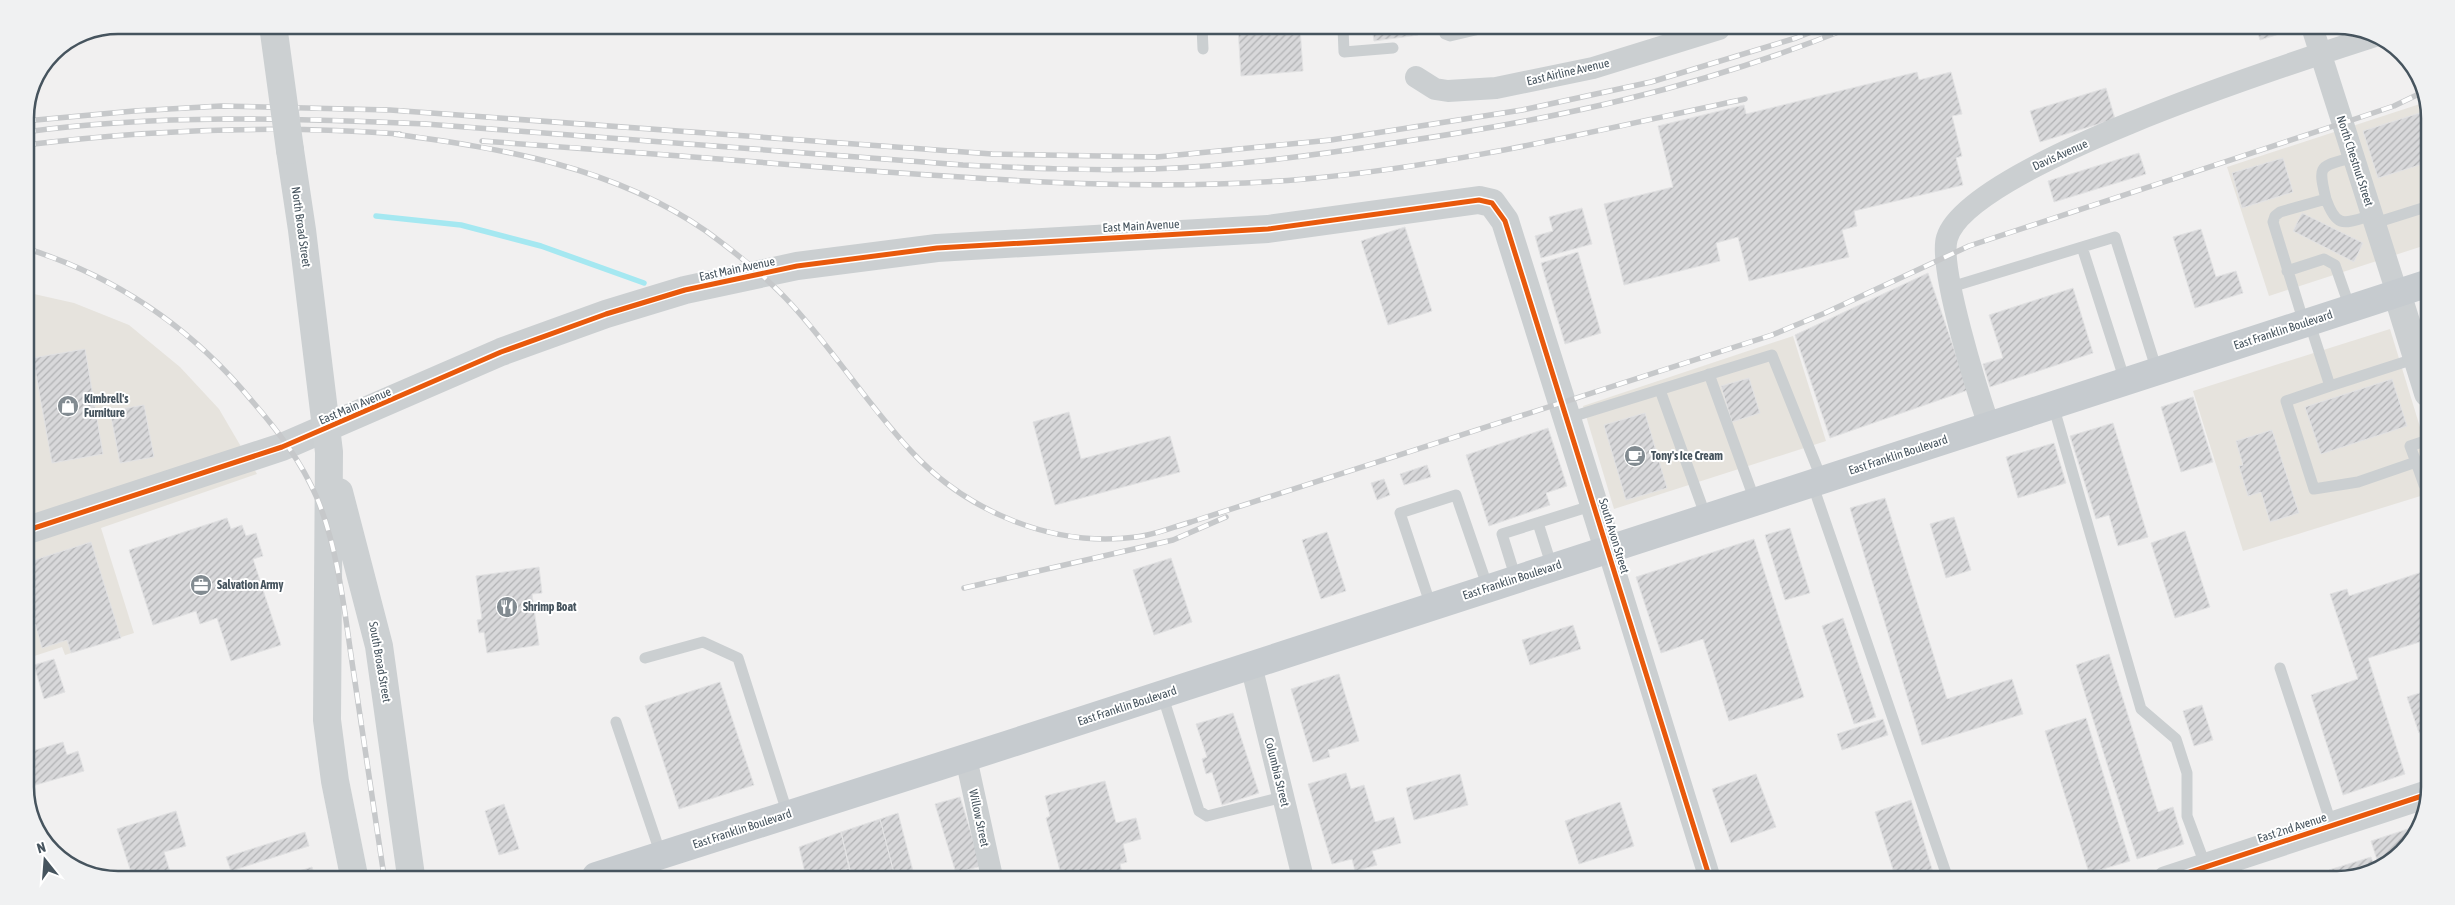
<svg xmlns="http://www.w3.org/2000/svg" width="2455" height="905" font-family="'Asap Condensed',sans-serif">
<defs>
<pattern id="building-hatch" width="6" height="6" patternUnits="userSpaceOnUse" patternTransform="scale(1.25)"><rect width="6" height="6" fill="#d8d8da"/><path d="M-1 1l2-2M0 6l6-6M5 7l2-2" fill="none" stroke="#b1b2b4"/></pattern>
</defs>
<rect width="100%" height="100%" fill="#f1f0f0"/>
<!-- commercial -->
<path fill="#e6e3dd" d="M2426,102l4,9 -1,133 -160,52 -42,-129z
M25,292l49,11 55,22 51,42 39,42 38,65 -156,54 33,105 -69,22 -3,-8 -37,12z
M2390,329l37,121v44l-184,57 -50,-160z
M1793,336l33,105 -212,68 -31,-103z"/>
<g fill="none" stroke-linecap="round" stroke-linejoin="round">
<!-- stream -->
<path stroke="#a5e8f1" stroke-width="5.5" d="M376,216l85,9 80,21 103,37"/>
</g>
<!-- building -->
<path fill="url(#building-hatch)" stroke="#e2e2e3" d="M1238,27l62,1 3,43 -62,5z
M1372,28h45l1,7 -44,6z
M2257,30h35l-32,10z
M1917,72l2,8 32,-8 11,42 -10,2 10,40 -6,2 7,27 -109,26 3,15 -15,4 7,27 -100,24 -11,-44 -22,6 4,18 -96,24 -20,-81 69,-17 -15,-61 86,-21 2,9z
M2106,88l9,31 -75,23 -10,-31z
M2429,110v52l-51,16 -15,-47z
M2139,153l7,21 -92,28 -6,-21z
M2283,158l10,34 -51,16 -10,-35z
M1582,208l10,36 -51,14 -6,-22 18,-5 -4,-14z
M2302,213l61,30 -9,19 -61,-31z
M1405,227l27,84 -44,14 -27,-84z
M2201,229l15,48 20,-6 7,22 -48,15 -22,-71z
M1578,252l23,81 -36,11 -24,-81z
M1928,273l40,117 -138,48 -35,-103z
M2073,288l20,65 -103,34 -7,-23 20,-6 -14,-43z
M85,349l18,105 -51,9 -19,-105z
M1749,378l11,35 -28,9 -11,-36z
M2392,379l15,47 -86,28 -16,-47z
M2193,397l20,65 -32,10 -20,-65z
M144,405l10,52 -34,6 -10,-52z
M1069,412l12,47 89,-23 10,36 -125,33 -22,-83z
M1645,413l22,75 -41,12 -22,-75z
M2113,423l35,114 -30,9 -9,-31 -13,4 -26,-83z
M1548,428l19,58 -21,7 4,12 -61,21 -23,-71z
M2272,430l27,83 -29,9 -9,-30 -13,4 -9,-30 4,-1 -7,-24z
M2054,443l12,40 -48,15 -12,-41z
M1427,465l4,12 -27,8 -4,-11z
M1384,479l6,16 -13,5 -6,-17z
M1885,498l62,201 65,-20 11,35 -101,31 -72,-237z
M1954,517l17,53 -25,8 -16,-54z
M227,518l4,11 11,-4 4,11 10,-3 7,23 -10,3 28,86 -50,16 -14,-43 -17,6 -4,-13 -43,14 -24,-75z
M1790,528l20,65 -25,7 -20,-65z
M2185,531l25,76 -35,11 -24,-75z
M1327,532l19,59 -25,8 -19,-59z
M1754,539l50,158 -75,24 -26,-82 -42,14 -25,-76z
M91,542l30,96 -50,15 -4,-13 -25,8 -7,-24 -10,3v-64z
M1171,558l21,64 -38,13 -21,-65z
M539,567l3,26 -10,1 7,51 -52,8 -3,-21 -5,1 -2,-13 5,-1 -6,-43z
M2422,572l5,13 -1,55 -58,18 37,116 -62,21 -32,-100 47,-16 -28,-85 17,-5 2,7z
M1843,618l33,99 -22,7 -32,-98z
M1573,625l8,24 -51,16 -8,-25z
M2109,654l49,158 15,-5 11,37 -47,15 -61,-194z
M54,659l11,33 -21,7 -10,-34z
M1339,674l20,67 -31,9 2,7 -17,5 -22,-73z
M720,682l34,103 -75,24 -34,-103z
M2426,691v40l-7,2 -12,-36z
M2202,705l11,35 -19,6 -11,-35z
M1233,713l26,80 -37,12 -10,-33 -6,2 -4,-15 5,-2 -11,-33z
M2086,718l44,143 -41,12 -44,-142z
M1883,719l5,16 -46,15 -5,-16z
M63,742l4,13 11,-4 6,20 -59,17v-35z
M1346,773l5,16 13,-4 11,37 19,-5 7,26 -29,8 5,14 -22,6 -3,-12 -20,5 -24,-80z
M1460,774l8,31 -54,15 -8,-32z
M1756,774l20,53 -45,16 -19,-54z
M1105,781l11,42 20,-5 5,21 -18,5 4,18 -7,2 3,13h-56l-1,-4 -5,1 -15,-56 4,-2 -5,-20z
M960,797l21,69 -25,7 -21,-69z
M1911,800l24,79h-39l-21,-67z
M1620,802l14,44 -55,18 -14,-43z
M504,804l15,45 -20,6 -14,-44z
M176,811l10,35 -22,6 7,23h-39l-15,-46z
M898,813l15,58 -13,6h-5l-15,-58z
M880,819l15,58h-43l-11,-45z
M2414,827l1,4 -21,30 -15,5 -8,-25z
M305,832l4,14 -78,25 -5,-14z
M841,832l8,36 -29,9h-14l-7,-30z
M2371,857l4,11 -43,12 -3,-10z
M312,867l3,9 -25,-1v-1z
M849,868l3,9h-32z"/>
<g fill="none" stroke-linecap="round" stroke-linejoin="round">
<!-- service -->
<path stroke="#cbcfd1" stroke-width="11" d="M1202,27l1,22
M1343,28l1,24 49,-4
M1445,34l5,2 34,-8
M2326,199c11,31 19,24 46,16
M2375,223l54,-17
M2082,247l33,-10 42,134
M2287,271l37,-12 11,6 15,43
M1951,287l131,-40 43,134
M2309,321l21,65 -44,15 28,88 44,-7 58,-20 -6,-16 18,-6
M2304,323l-31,-101 2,-6 5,-4 46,-13c-9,-36 -6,-32 28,-42
M1709,374l46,127
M2330,386l87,-28
M1660,390l46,127
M2053,405l88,304 35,30 11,34v43l19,51
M1568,418l204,-63 50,125
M2416,462l8,23 3,-1
M1812,483l136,396
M1538,523l14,44
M1516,579l-14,-45 92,-29
M1431,606l-31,-93 56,-18 32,93
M645,658l58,-16 35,16 50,157
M2280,668l52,158
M1162,694l37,117 8,5 76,-19
M616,722l45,133
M2419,797l6,19"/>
<!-- minor -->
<path stroke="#cbcfd1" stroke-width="22" d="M2313,30l84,263
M1416,77l19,12 13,2 48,-3 97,-20 126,-39
M1989,426c-11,-33 -51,-159 -42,-188 21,-73 351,-177 428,-202
M1608,549l102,330
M1251,665l52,213
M966,758l26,119"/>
<!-- tertiary -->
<path stroke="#cbcfd1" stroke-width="28" d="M2397,293l31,100
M25,531l257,-84 219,-95 105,-38 79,-24 112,-24 140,-18 331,-19 211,-29 13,3 13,18 103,328
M2166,880l259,-85"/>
<!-- secondary -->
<path stroke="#ccd0d2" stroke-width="28" d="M290,150l12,80 27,222 -2,268 8,61 19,95
M339,492l40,154 32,230"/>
<!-- primary -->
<path stroke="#c6cbcf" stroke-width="28" d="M596,876l410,-131 1423,-462"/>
<!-- rail casing -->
<g stroke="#c6c8ca" stroke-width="5.5">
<path id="rail" d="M25,121l109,-10 87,-5 169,4 602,44 165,3 174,-17 191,-30 129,-28 145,-44 23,-9
M25,132c132,-18 268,-14 401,-8l537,41c63,3 127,6 190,4 83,-3 166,-14 247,-27 157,-23 299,-54 446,-113
M394,134c110,15 218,32 312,97 30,22 61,46 86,74 42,46 76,100 119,146 56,61 143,97 225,86 18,-2 37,-10 55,-15l581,-187 53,-22 144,-67 386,-127 39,-13 29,-14
M482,141c125,9 251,19 376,29 149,11 297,22 447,9 148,-13 294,-49 440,-80
M25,145c121,-15 253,-20 375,-11
M25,248c90,28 167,80 227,153 26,30 49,60 65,97 21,51 27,110 35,164 11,71 21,143 32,214
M964,588l209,-48 53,-23"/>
</g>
<!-- rail -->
<use href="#rail" stroke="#fff" stroke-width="4" stroke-dasharray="11" stroke-linecap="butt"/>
<!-- secondary-bridge -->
<path stroke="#ccd0d2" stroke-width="28" d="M273,25l17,125"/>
<!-- cycleway casing -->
<g stroke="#fff" stroke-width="8">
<path id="cycleway" d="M25,531l257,-84 219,-95 105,-38 79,-24 112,-24 140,-18 331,-19 211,-29 13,3 13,18 205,658
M2166,880l259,-85"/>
</g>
<!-- cycleway -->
<use href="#cycleway" stroke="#e8590c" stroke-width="5"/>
</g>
<!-- icons -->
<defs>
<g id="shop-disc" transform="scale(1.125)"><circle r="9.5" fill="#828b91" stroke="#fff"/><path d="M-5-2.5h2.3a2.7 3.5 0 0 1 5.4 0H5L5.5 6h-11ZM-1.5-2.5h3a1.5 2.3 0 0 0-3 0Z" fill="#fff"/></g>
<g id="cafe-disc" transform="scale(1.125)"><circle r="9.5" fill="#828b91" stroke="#fff"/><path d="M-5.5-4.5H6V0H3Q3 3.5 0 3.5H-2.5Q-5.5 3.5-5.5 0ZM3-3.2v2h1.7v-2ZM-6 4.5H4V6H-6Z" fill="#fff"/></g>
<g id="office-disc" transform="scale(1.125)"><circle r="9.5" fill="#828b91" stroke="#fff"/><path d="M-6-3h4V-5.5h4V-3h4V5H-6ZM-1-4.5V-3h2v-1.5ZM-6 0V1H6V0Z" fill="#fff"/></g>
<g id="restaurant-disc" transform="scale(1.125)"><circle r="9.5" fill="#828b91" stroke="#fff"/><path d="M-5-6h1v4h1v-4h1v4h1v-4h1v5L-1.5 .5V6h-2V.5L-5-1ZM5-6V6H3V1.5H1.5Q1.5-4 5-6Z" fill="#fff"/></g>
</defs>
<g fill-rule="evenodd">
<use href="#shop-disc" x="68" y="406"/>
<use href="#cafe-disc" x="1635" y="456"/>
<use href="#office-disc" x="201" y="585"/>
<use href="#restaurant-disc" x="507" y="607"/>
</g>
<g text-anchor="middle" stroke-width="4" stroke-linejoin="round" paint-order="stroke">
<!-- street labels -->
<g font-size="12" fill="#46545e" stroke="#fff">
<text transform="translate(1568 72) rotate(-13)" y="4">East Airline Avenue</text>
<text transform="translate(2060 155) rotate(-24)" y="4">Davis Avenue</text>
<text transform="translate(2355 161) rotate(72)" y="4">North Chestnut Street</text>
<text transform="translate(1141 226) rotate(-3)" y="4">East Main Avenue</text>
<text transform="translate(301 227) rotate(82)" y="4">North Broad Street</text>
<text transform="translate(737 269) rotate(-12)" y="4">East Main Avenue</text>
<text transform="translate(2283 330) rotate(-18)" y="4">East Franklin Boulevard</text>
<text transform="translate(355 406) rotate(-23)" y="4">East Main Avenue</text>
<text transform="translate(1898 455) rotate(-18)" y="4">East Franklin Boulevard</text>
<text transform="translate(1614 536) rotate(73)" y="4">South Avon Street</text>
<text transform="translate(1512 580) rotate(-18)" y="4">East Franklin Boulevard</text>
<text transform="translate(380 662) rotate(80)" y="4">South Broad Street</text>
<text transform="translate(1127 706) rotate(-18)" y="4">East Franklin Boulevard</text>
<text transform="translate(1277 772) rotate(76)" y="4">Columbia Street</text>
<text transform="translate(979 818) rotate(78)" y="4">Willow Street</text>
<text transform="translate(2292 828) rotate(-18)" y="4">East 2nd Avenue</text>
<text transform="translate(742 829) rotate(-18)" y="4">East Franklin Boulevard</text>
</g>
<!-- poi labels -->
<g font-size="12" font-weight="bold" fill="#46545e" stroke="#fff" text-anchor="start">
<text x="84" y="403">Kimbrell's<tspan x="84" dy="14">Furniture</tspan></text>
<text x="1651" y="460">Tony's Ice Cream</text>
<text x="217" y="589">Salvation Army</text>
<text x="523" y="611">Shrimp Boat</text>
</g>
</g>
<!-- crop -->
<path d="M0 0H2455V905H0ZM118 34H2337A84 84 0 0 1 2421 118V787A84 84 0 0 1 2337 871H118A84 84 0 0 1 34 787V118A84 84 0 0 1 118 34Z" fill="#f0f1f2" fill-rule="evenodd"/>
<path fill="none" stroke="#46545e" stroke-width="2.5" d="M118 34H2337A84 84 0 0 1 2421 118V787A84 84 0 0 1 2337 871H118A84 84 0 0 1 34 787V118A84 84 0 0 1 118 34Z"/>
<!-- north arrow -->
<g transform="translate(45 860) rotate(343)" stroke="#ffffff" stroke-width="4" paint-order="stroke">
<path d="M0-4L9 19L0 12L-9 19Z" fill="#46545e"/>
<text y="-8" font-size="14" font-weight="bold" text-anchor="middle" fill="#46545e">N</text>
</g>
</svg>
